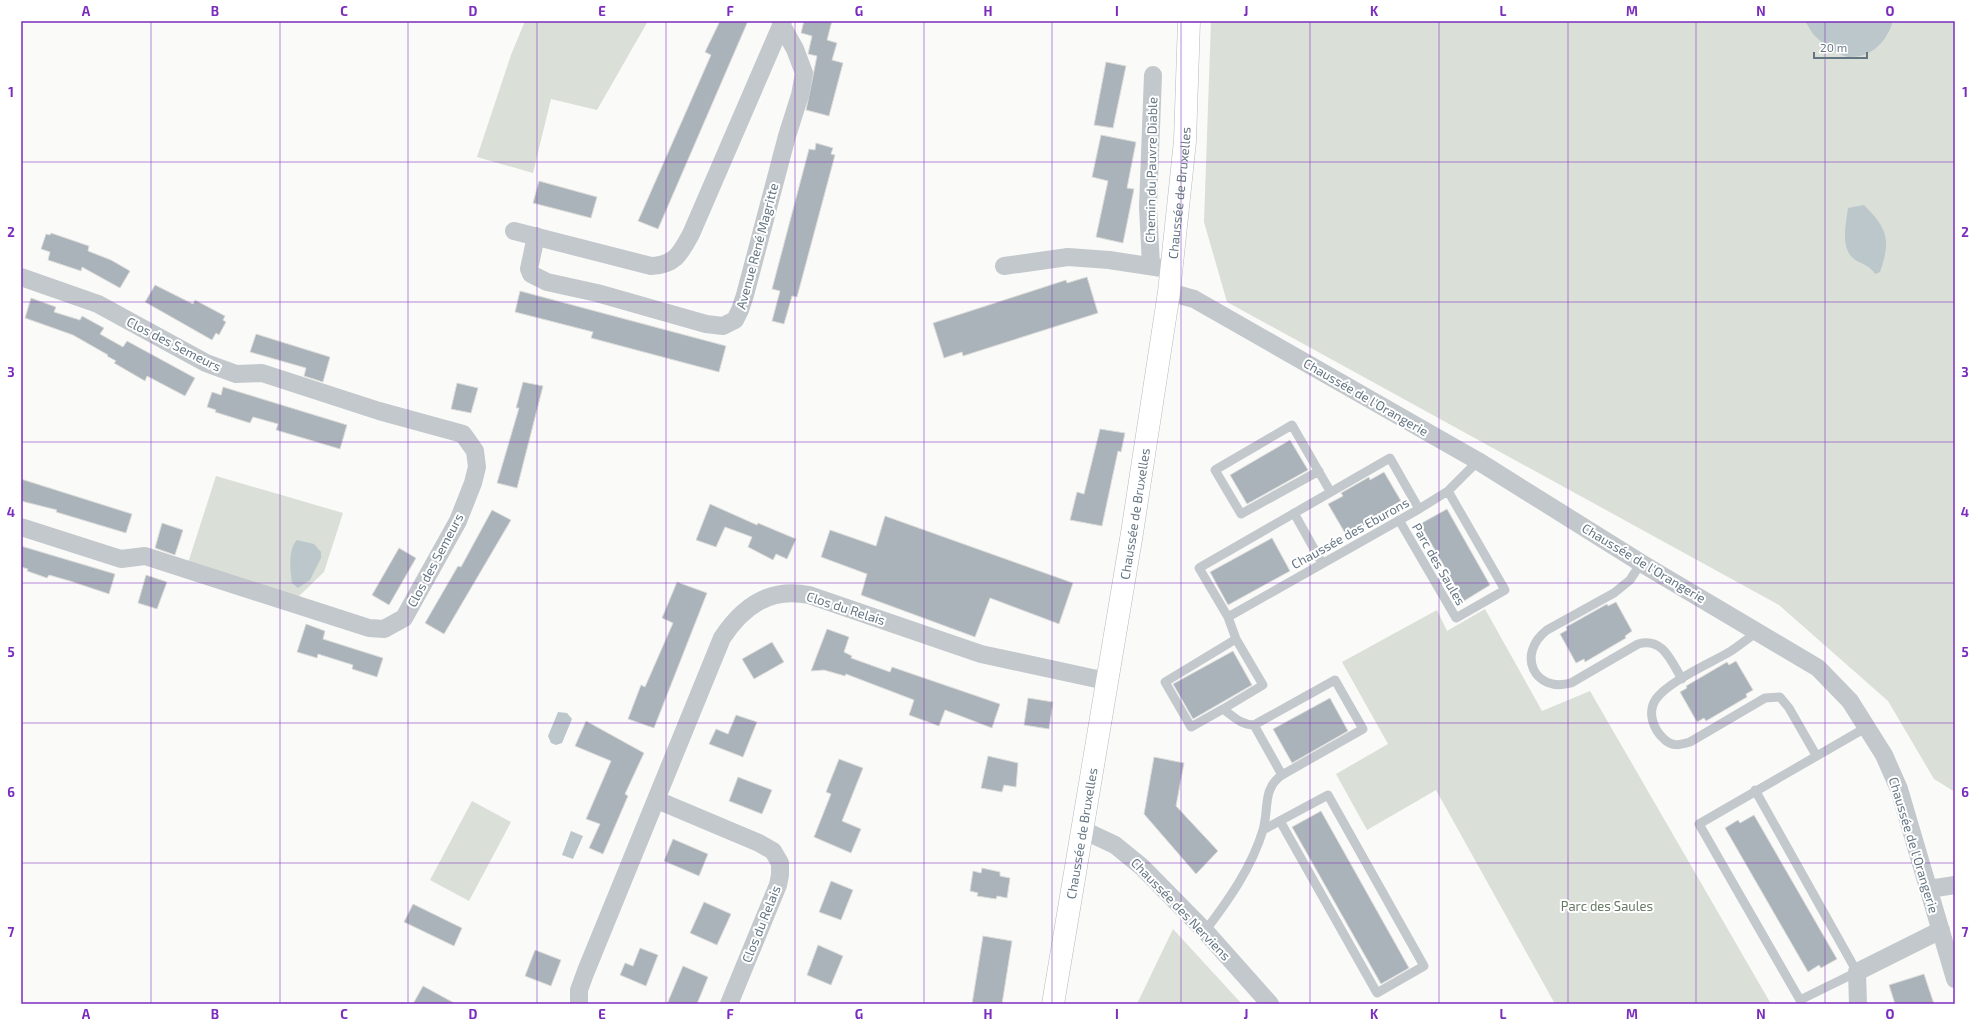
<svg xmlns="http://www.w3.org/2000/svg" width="1976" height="1025" font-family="'Exo 2',sans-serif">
<rect width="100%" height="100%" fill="#fafaf8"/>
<!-- green -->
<path fill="#dadfd7" d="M525,21h123l-51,89 -46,-11 -18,74 -56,-16 34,-102z
M1211,21h744v771l-21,-13 -46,-78 -109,-96 -552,-303 -23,-80z
M216,476l127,37 -19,59 -26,25 -110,-34z
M1485,609l57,102 48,-20 181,313h-216l-119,-214 -69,40 -31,-56 52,-30 -46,-82 95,-52 10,21z
M472,801l39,21 -42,79 -39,-21z
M1173,929l69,75h-105z"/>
<!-- water -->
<path fill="#bbc7cb" d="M1805,21h88c-6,20 -21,37 -44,36 -8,0 -31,-17 -36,-23 -3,-4 -5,-9 -8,-13z
M1864,205c24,24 27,35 16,67l-5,2c-4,-7 -12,-10 -18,-13 -18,-10 -11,-37 -9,-53z
M297,540l17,4 7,8v6l-11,22 -12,8 -6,-5c-2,-13 -4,-34 5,-43z
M558,712l9,1 5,6 -10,24 -6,2 -5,-2 -3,-7z
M571,831l12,5 -10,23 -11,-4z"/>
<!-- building -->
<path fill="#aab3b9" stroke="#dcdcda" d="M720,21h28l-90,208 -20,-8 73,-166 -6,-3z
M804,21h28l-5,19 10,3 -5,17 11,3 -14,53 -23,-6 11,-54 -9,-2 4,-18 -11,-3z
M1106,62l20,4 -13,62 -19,-3z
M1101,135l35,7 -9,46 7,1 -11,54 -27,-6 12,-56 -16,-4z
M816,143l17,5 -2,6 4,1 -38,142 -5,-1 -8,28 -12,-3 8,-30 -8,-2 37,-140 6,1z
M539,181l58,16 -6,21 -58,-15z
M51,233l38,13 -1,5 23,9 19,11 -10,17 -38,-21 -1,4 -33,-11 2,-8 -9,-3 5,-15 4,1z
M1087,277l11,36 -135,43 -1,-4 -18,6 -11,-35 133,-43 1,3z
M155,285l38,19 2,-4 30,16 -2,4 3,2 -7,13 -3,-2 -4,7 -67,-38z
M520,291l206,55 -7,26 -128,-34 2,-6 -78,-20z
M31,298l25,9 -2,5 26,8 2,-4 22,12 -4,6 23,13 4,-6 68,37 -10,18 -38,-20 -2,5 -31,-18 2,-2 -9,-5 1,-1 -35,-20 -48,-17z
M256,334l74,23 -7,25 -19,-6 2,-8 -56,-16z
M523,382l20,4 -26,102 -20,-5 22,-75h-3z
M457,383l21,5 -7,25 -20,-4z
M223,387l124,38 -7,24 -64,-19 2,-6 -25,-7 -3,6 -35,-11 1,-2 -9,-3 5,-15 9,3z
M1100,429l25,4 -4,19 -3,-1 -16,75 -32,-6 7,-28 7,2z
M1290,440l18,30 -61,34 -17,-29z
M1384,472l17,29 -14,8 2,2 -28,16 -1,-2 -15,8 -17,-29 15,-8 -2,-3 28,-16 1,3z
M21,479l111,35 -6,19 -70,-21 1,-2 -36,-9z
M710,504l47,21 1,-2 38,16 -9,20 -11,-5 -3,6 -25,-13 4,-10 -27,-10 -9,20 -20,-7z
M1447,509l43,76 -26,16 -44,-77z
M492,510l19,10 -67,114 -19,-11 33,-57 3,1z
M885,516l188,67 -14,41 -69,-26 -15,39 -114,-42 6,-21 -46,-17 9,-27 46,16z
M162,523l21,7 -8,25 -20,-7z
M1272,538l18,33 -62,34 -18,-33z
M21,546l94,28 -6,20 -39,-13 -21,-6 -2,3 -20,-7 1,-2 -7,-2z
M399,548l17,10 -27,47 -17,-10z
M146,575l21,7 -10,27 -19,-6z
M677,582l30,11 -53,135 -26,-9 13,-34 4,2 28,-64 -11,-5z
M1616,602l16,29 -7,5 1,2 -41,24 -1,-3 -8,4 -16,-29 7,-4 -1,-3 41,-23 1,2z
M306,624l19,7 -2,8 60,19 -6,19 -25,-8 1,-4 -35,-11 -1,4 -20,-6z
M827,629l22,8 -5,15 8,4 -1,2 39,14 2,-5 108,37 -8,24 -47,-18 -6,16 -30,-11 5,-15 -68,-26 -1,2 -21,-6 -13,1z
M772,642l12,20 -30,17 -12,-20z
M1233,651l19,34 -59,34 -20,-35z
M1736,661l17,29 -7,4 1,3 -41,24 -2,-3 -7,4 -17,-30 7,-4 -1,-2 41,-24 2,3z
M1028,698l25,4 -4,27 -25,-4z
M1330,698l18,33 -56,32 -19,-34z
M736,715l21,7 -14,35 -34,-13 7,-15 12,5z
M586,721l58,32 -19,41 3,2 -25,58 -14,-6 11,-24 -14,-5 25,-58 -36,-15z
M988,756l30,7 -2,24 -12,-2 -2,7 -21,-4z
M1154,757l30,6 -8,43 42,45 -22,23 -52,-60z
M839,759l24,9 -21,53 19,8 -10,24 -37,-16 17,-43 -5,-2z
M738,777l34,13 -10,24 -33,-13z
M1321,811l88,157 -28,16 -89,-157z
M1754,815l83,144 -16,9 -2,-3 -11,7 -83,-144 13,-8 2,3z
M673,839l35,15 -9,22 -35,-15z
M982,868l18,4v4l10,2 -3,20 -10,-2 -1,3 -19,-3 1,-3 -8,-2 3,-20 8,2z
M831,881l22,9 -12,30 -22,-8z
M704,902l27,12 -14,31 -27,-12z
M413,904l49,24 -8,18 -50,-24z
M983,936l29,5 -10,63h-30z
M818,945l25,11 -12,29 -24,-10z
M640,948l18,7 -12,31 -26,-11 5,-12 8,3z
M535,950l26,10 -10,26 -26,-10z
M683,966l25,11 -11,27h-30z
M1924,974l10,30h-39l-6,-19z
M423,986l33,18h-43z"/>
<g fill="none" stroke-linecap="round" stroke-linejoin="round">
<!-- primary casing -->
<g stroke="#b5babe" stroke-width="23">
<g id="primary">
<path id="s1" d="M1053,1004l79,-471 37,-241 16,-151 4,-120"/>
</g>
</g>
<!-- service -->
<path stroke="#c3c8cc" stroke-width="9" d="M1319,471l-78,43 -26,-44 77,-45 38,66
M1294,513l28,50
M1399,520l57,98 49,-28 -57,-99
M1641,563l-11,17 -16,13 -67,37c-31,24 -13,63 24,53l67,-39c25,-7 33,17 44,35
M1228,617l191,-108 29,-18 30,-30
M1758,631c-9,7 -18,14 -27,20 -20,12 -62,30 -75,48 -9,13 -3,30 8,40 8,8 16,6 26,3l75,-44 15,-1 9,11 27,47
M1223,709l40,-24 -27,-46 -8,-22 -29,-49 191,-110 29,51
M1254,725l81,-45 28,49 -81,46
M1755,790l102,182 -57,28 -101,-176 168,-97
M1263,830l65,-35 96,171 -47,27 -97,-172
M1205,931c23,-30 47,-64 58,-101 6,-19 -1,-42 19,-55l-28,-50c-13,0 -21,-9 -31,-16l-32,18 -26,-45 71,-43"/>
<!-- minor -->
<path stroke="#c3c8cc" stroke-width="18" d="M514,231l137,35c24,-1 29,-12 40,-32l92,-213
M536,236l-7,33 2,5 16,8 50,11 109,31 17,2 12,-6 5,-10 5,-15 42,-159 13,-41 4,-22 -9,-24 -14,-25
M1151,265l-3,-58 5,-132
M1004,266l64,-9 41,3 53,8
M21,277l77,27 108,59 30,11 26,-1 117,38 84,23 12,17 2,16 -4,16 -15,38 -54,97 -20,11 -15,-1 -224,-72 -24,3 -100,-32
M1169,292l25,7 284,162 163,102 177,105 32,33 34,54 15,34 56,190
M657,800l102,43 14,8 7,12v12l-2,10 -49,119
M1081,829l34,16 27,22 63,64 65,73
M1929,889l26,-4
M579,1004v-14l7,-19 136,-333c21,-32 48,-51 87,-43l172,59 125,27
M1858,1004l-1,-32 84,-42"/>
<!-- primary -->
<use href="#primary" stroke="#fff" stroke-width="22"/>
</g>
<!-- grid -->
<path fill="none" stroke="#7b2cbf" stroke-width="1" stroke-opacity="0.55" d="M151,21v983M280,21v983M408,21v983M537,21v983M666,21v983M795,21v983M924,21v983M1052,21v983M1181,21v983M1310,21v983M1439,21v983M1568,21v983M1696,21v983M1825,21v983M21,162h1934M21,302h1934M21,442h1934M21,583h1934M21,723h1934M21,863h1934"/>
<g text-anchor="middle" stroke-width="4" stroke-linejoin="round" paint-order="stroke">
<!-- street labels -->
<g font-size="13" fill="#657683" stroke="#fff">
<text transform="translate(1151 170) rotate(-89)" y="5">Chemin du Pauvre Diable</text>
<text dy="5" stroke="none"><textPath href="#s1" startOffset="821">Chaussée de Bruxelles</textPath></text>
<text transform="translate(757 246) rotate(-75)" y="5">Avenue René Magritte</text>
<text transform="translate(174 344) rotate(27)" y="5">Clos des Semeurs</text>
<text transform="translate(1366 397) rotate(30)" y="5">Chaussée de l'Orangerie</text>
<text dy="5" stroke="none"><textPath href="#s1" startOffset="497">Chaussée de Bruxelles</textPath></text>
<text transform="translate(1350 533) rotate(-29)" y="5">Chaussée des Eburons</text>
<text transform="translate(435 560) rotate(-62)" y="5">Clos des Semeurs</text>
<text transform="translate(1644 563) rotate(31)" y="5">Chaussée de l'Orangerie</text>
<text transform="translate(1439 564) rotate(60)" y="5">Parc des Saules</text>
<text transform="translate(846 608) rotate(18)" y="5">Clos du Relais</text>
<text dy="5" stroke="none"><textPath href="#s1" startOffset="173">Chaussée de Bruxelles</textPath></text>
<text transform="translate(1914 845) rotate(73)" y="5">Chaussée de l'Orangerie</text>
<text transform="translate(1181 909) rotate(46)" y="5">Chaussée des Nerviens</text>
<text transform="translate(761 924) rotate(-68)" y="5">Clos du Relais</text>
</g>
<!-- park labels -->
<g font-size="13" fill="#687a64" stroke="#fff">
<text x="1607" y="911">Parc des Saules</text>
</g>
</g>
<!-- border -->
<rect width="1976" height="1025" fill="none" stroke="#ffffff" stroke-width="44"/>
<!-- scale -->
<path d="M1814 52v6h53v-6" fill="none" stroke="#657683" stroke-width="2"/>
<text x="1820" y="52" font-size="12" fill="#657683" stroke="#ffffff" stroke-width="3" paint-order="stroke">20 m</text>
<rect x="22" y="22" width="1932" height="981" fill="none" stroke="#7b2cbf" stroke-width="1.5"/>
<g font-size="13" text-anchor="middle" font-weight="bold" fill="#7b2cbf">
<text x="86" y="16">A</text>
<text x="215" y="16">B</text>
<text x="344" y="16">C</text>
<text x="473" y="16">D</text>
<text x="602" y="16">E</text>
<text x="730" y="16">F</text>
<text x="859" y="16">G</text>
<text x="988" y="16">H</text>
<text x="1117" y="16">I</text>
<text x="1246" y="16">J</text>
<text x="1374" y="16">K</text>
<text x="1503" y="16">L</text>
<text x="1632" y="16">M</text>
<text x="1761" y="16">N</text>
<text x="1890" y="16">O</text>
<text x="11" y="97">1</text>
<text x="1965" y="97">1</text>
<text x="11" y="237">2</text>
<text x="1965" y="237">2</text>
<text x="11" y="377">3</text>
<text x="1965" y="377">3</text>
<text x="11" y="517">4</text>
<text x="1965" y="517">4</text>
<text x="11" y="657">5</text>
<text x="1965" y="657">5</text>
<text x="11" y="797">6</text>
<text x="1965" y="797">6</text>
<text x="11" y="937">7</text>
<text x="1965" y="937">7</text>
<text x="86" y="1019">A</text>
<text x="215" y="1019">B</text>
<text x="344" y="1019">C</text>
<text x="473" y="1019">D</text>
<text x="602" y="1019">E</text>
<text x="730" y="1019">F</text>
<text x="859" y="1019">G</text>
<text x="988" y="1019">H</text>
<text x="1117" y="1019">I</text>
<text x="1246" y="1019">J</text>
<text x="1374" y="1019">K</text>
<text x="1503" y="1019">L</text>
<text x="1632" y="1019">M</text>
<text x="1761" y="1019">N</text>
<text x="1890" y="1019">O</text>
</g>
</svg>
